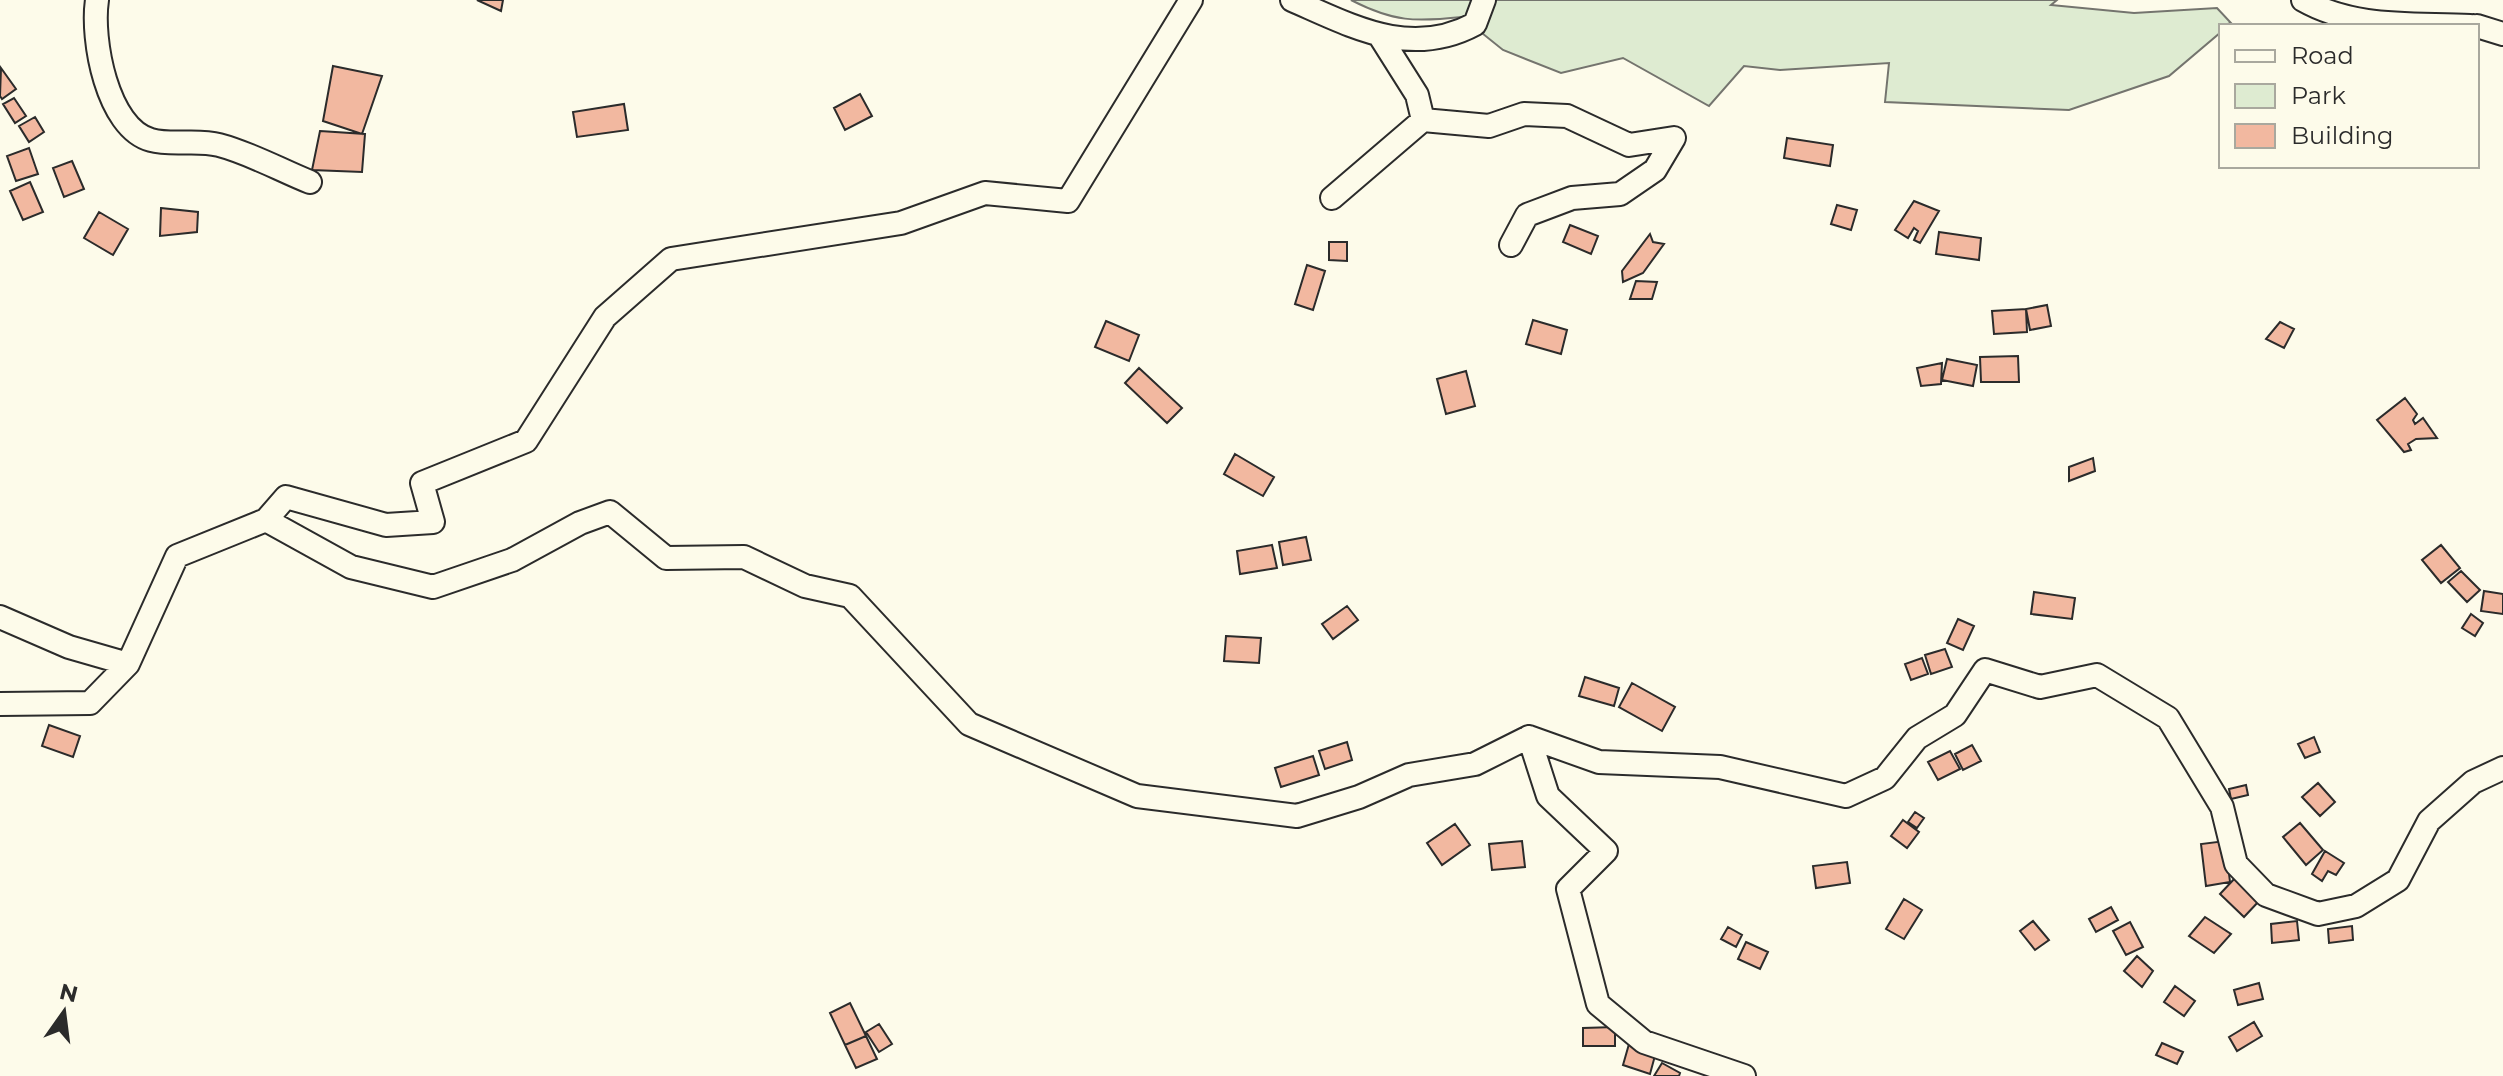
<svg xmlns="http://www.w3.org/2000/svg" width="2503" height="1076" font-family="Montserrat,sans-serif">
<rect width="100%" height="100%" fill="#fdfbea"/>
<!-- green -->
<path fill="#deebd1" stroke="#74746e" stroke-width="2" d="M1351,0h706l-6,5 83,8 83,-5 14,15 -10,3v6l-52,44 -100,34 -184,-8 4,-39 -109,7 -36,-4 -35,40 -86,-48 -62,15 -58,-23 -41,-33c-47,5 -68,5 -111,-17z"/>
<!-- building -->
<path fill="#f2b8a0" stroke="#2b2b2b" stroke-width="2" d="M477,0h26l-2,11z
M333,66l49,10 -20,58 -39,-13z
M1,68l15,21 -14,10 -2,-3z
M860,94l12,22 -27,14 -11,-22z
M14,98l12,18 -11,7 -12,-19z
M624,104l4,26 -51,7 -4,-25z
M35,117l9,15 -15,10 -10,-16z
M320,131l45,3 -3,38 -50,-2z
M1787,138l46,7 -3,21 -46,-8z
M29,148l9,26 -22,7 -9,-25z
M72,161l12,28 -20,8 -11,-29z
M30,182l13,30 -20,8 -13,-29z
M1914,201l25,10 -19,32 -6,-3 4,-9 -4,-3 -6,10 -13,-8z
M1837,205l20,5 -6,20 -20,-6z
M161,208l37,4 -1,20 -37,4z
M99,212l29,17 -15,26 -29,-17z
M1570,225l28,11 -7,18 -28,-12z
M1939,232l42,6 -2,22 -43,-6z
M1650,234l3,8 11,2 -21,29 -20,9 -1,-11z
M1329,242h18v19l-18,-1z
M1307,265l18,6 -12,39 -18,-6z
M1636,281l21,1 -5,17h-22z
M2047,305l4,21 -21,4 -4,-21z
M2026,309l1,23 -33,2 -2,-23z
M1533,320l34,10 -6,24 -35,-10z
M1106,321l33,14 -10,26 -34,-14z
M2280,322l14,7 -10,19 -18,-9z
M2018,356l1,26h-38l-1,-25z
M1947,359l30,6 -4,21 -31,-6z
M1942,363l-1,21 -20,2 -4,-18z
M1139,368l43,40 -15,15 -42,-40z
M1466,371l9,35 -29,8 -9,-35z
M2405,398l12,16 -4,6 2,4 8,-6 14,20 -21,1 -8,5 3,6 -7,2 -27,-32z
M1235,454l39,23 -11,19 -39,-22z
M2093,458l2,13 -26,10v-14z
M1306,537l5,23 -28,5 -4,-23z
M1272,545l5,23 -37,6 -3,-23z
M2441,545l19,23 -19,15 -19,-23z
M2461,571l19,19 -13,12 -19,-20z
M2484,591l19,3v20l-22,-3z
M2034,592l41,6 -3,21 -41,-5z
M1347,606l11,14 -25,19 -11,-15z
M2471,614l12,9 -8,13 -13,-8z
M1958,619l16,7 -11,24 -16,-7z
M1226,636l35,2 -2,25 -35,-2z
M1945,649l7,18 -21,7 -6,-19z
M1922,658l6,16 -17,6 -6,-16z
M1585,677l34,11 -5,18 -35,-10z
M1632,683l43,24 -13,24 -43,-24z
M49,725l31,11 -7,21 -31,-11z
M2314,737l6,15 -15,6 -7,-14z
M1347,742l5,18 -27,9 -6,-18z
M1972,745l9,16 -18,9 -8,-16z
M1950,751l10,18 -22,11 -10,-18z
M1313,756l6,19 -38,12 -6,-19z
M2318,783l17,19 -15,14 -18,-19z
M2246,785l2,10 -17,4 -2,-10z
M1915,812l9,6 -7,10 -9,-6z
M1903,820l16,12 -12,16 -16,-12z
M2300,823l23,27 -17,15 -23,-28z
M1455,824l15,21 -28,20 -15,-22z
M1522,841l3,26 -33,3 -3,-26z
M2225,841l5,41 -24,4 -5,-42z
M2325,851l19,12 -8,12 -8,-4 -6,10 -10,-7z
M1847,862l3,21 -34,5 -3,-22z
M2236,877l24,23 -16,17 -24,-23z
M1904,899l18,11 -18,29 -18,-10z
M2111,907l7,13 -22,12 -7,-13z
M2205,917l26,17 -17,19 -25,-17z
M2033,921l16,19 -14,10 -15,-19z
M2297,921l2,19 -27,3 -1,-19z
M2130,922l13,25 -17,8 -13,-24z
M2352,926l1,14 -24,3 -1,-14z
M1728,927l14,8 -6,12 -15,-8z
M1746,942l22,10 -8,17 -22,-10z
M2137,956l16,15 -11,16 -18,-16z
M2259,983l4,16 -25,6 -4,-15z
M2175,986l20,15 -11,15 -20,-14z
M850,1003l16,33 -21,9 -15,-32z
M2254,1022l8,14 -25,15 -8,-14z
M879,1024l13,20 -13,8 -13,-20z
M1615,1027v19h-32v-18z
M866,1036l11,23 -21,9 -11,-23z
M2162,1043l21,9 -6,12 -21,-9z
M1629,1044l27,8 -6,22 -27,-9z
M1662,1063l18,10 -1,3h-25z"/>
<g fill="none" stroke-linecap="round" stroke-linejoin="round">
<!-- minor casing -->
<g stroke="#2b2b2b" stroke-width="26">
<path id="minor" d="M97,0c-6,39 10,128 54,140 21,6 46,-1 68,5 31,8 61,25 91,37
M1292,0c60,26 118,59 183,24l9,-24
M2303,0c51,29 110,23 167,26
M2477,26l26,8
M1381,38l36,57 6,25 66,6 35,-12 43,2 62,29 45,-7 -19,32 -35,24 -48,4 -45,17 -16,30
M1332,198l91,-78
M266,520l85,47 82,20 79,-27 68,-37 30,-11 56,46 78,-1 61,29 45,10 119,128 168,72 160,20 62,-19 50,-22 66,-11 54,-27 19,59 58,55 -38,38 30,115 46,38 100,34
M0,617l69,30 59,17
M0,704l90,-1 38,-39 49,-108 89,-36 20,-23 100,28 47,-3 -11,-39 104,-42 79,-124 66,-58 230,-36 84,-30 83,8 123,-201
M1529,737l70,25 121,5 126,29 39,-18 32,-40 38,-23 30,-45 55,17 57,-12 71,43 54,89 14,57 30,31 52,19 38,-8 42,-26 31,-59 44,-39 30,-14"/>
</g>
<!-- minor -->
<use href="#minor" stroke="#fdfbea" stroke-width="22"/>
</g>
<!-- legend -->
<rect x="2219" y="24" width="260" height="144" fill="#fdfbea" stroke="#a9a89e" stroke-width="2"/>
<rect x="2235" y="50" width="40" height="12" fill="#fdfbea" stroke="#a9a89e" stroke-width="2"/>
<text x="2291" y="64" font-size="24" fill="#2b2b2b">Road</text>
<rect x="2235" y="84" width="40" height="24" fill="#deebd1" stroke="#a9a89e" stroke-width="2"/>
<text x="2291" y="104" font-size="24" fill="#2b2b2b">Park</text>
<rect x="2235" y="124" width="40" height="24" fill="#f2b8a0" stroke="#a9a89e" stroke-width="2"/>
<text x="2291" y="144" font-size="24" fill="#2b2b2b">Building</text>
<!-- north arrow -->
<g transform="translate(64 1012) rotate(14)" stroke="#fdfbea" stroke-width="6" paint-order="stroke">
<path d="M0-6L14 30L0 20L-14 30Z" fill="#2b2b2b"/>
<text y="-12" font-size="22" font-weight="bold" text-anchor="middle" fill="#2b2b2b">N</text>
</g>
</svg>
